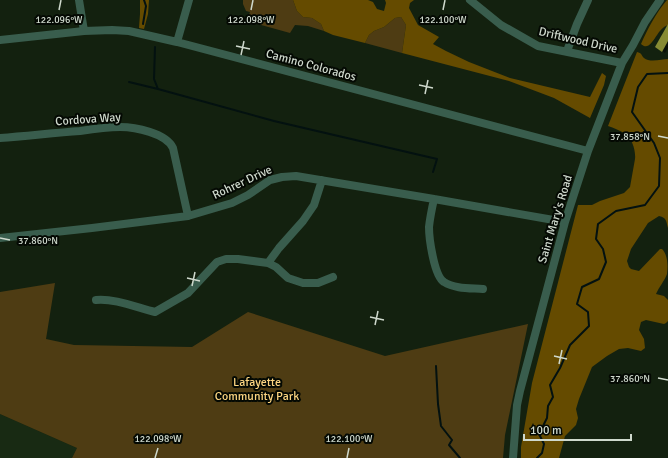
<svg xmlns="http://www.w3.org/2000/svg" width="668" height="458" font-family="Signika,sans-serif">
<rect width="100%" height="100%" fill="#13210f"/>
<!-- built -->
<path fill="#182a13" d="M0,414l77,34 -5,10h-72z"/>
<!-- green -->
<path fill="#4e3c13" d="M243,0h50l4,11 6,6 9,1 9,6 3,7 -16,-5 -13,-1 -5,8 -43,-12 3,-9 -4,-1 -3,-7z
M401,17l5,8 -4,28 -37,-10 4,-8 5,-4 10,-4 11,-9z
M55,283l-9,56 28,6 118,2 56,-35 137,44 143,-32 -23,111 -2,23h-431l5,-10 -77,-34v-122z"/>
<!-- forest -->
<path fill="#654b00" d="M140,0h9l-1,14 -4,15 -5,-1 1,-14z
M293,0h75l5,2 4,7 7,2 2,-8 -1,-3h29l-4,3 -1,5 9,17 21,12 -6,7 13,7 23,11 41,16 80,19 12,-24 4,3 -2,9 -14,33 -36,-20 -45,-17 -107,-28 4,-28 -5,-8 -6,1 -11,9 -10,4 -5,4 -4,8 -32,-8 -9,-4 -3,-7 -9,-6 -9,-1 -6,-6z
M667,0h1v25c-12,3 -16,29 -27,19 7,-16 15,-31 26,-44z
M637,52c5,1 4,3 7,6 6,5 18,1 24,1v169c-2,-7 -1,-10 -9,-12l-11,7 -17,26 -4,12 2,6 2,2 8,2 21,-22h2c6,6 6,17 5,25 -2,6 -8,13 -11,20l8,2 4,4v21l-2,2 -2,1 -18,-4 -5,2 -2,8 5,9 1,9 -4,3 -13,-3 -9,1 -12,7 -15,11 -13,32 -3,10 2,9 -2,7 -11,11 -6,22h-38v-11l11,-64 46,-178h14l8,-4 24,-8 6,-6 5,-28c1,-8 -3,-22 -11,-26 -5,-3 -10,-5 -16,-7z"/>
<!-- shadow -->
<path fill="#0007" d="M668,29v19l-3,5 -9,-6z"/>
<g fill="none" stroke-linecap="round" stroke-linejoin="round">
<!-- stream -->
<path stroke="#031110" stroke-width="2" d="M143,24l3,-18 -2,-6
M155,47l-1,32 4,10 116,32 163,38 -4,13
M129,82l29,7
M436,366l2,38 3,22 11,14 -3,5 11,13
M537,458l5,-5 2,-9 -5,-10 8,-16 1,-12 5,-9 -3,-12 10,-17 10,-23 19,-19 -1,-14 -11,-8 5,-17 17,-8 7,-17 -3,-13 -7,-10 2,-15 18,-13 29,-6 14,-19 1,-28 -6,-15 -22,-31 6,-25 9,-13 21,-1"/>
</g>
<!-- building -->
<path fill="#868b34" d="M668,24v17l-6,11 -7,-5z"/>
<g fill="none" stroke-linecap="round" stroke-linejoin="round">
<!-- minor -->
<path stroke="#395d4d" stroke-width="8" d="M79,0l5,31
M470,0l31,25 37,21 84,17
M0,40l84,-9 28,-1 17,1 48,11 411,109
M177,42l12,-42
M567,51l10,-27 11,-24
M0,138c27,-2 53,-5 80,-7 13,-2 27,-4 40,-4 15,0 46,6 53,21l15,68
M434,199c-2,9 -4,19 -5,28 0,11 5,49 15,55 11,7 26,6 39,7
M0,238l92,-10 96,-12 44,-13 16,-8 22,-15 12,-3 14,-1 138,23 131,23
M268,263l8,4 12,11 15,5h15l15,-6
M96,300c18,-2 42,8 59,12l33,-19 29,-31 9,-3h12l30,4 11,-15 24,-27 11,-16 8,-25
M513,458l4,-53 3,-14 45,-169 23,-71 34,-88 11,-18 12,-23 15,-22"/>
</g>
<!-- ticks -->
<path fill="none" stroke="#cfd9cd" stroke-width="1.5" d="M59,10l2,-10M251,10l2,-10M443,10l2,-10M236,46l14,3M241,55l3,-14M419,85l14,3M425,94l3,-14M658,136l10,2M0,238l10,2M187,278l13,3M192,286l3,-14M370,317l14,3M375,325l3,-14M554,356l13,3M559,364l3,-14M658,378l10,2M155,458l3,-10M347,458l2,-10"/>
<g text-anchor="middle" stroke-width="4" stroke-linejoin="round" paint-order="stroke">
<!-- street labels -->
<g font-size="12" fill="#cfd9cd" stroke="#040903">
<text transform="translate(578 40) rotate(13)" y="4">Driftwood Drive</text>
<text transform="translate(311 65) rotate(15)" y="4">Camino Colorados</text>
<text transform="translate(88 119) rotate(-4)" y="4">Cordova Way</text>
<text transform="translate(242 182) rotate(-25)" y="4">Rohrer Drive</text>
<text transform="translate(555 219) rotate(-73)" y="4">Saint Mary's Road</text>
</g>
<!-- park labels -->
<g font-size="12" fill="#fcd581" stroke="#040903">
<text x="257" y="386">Lafayette<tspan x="257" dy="14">Community Park</tspan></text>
</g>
</g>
<g font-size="10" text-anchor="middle" fill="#cfd9cd" stroke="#040903" stroke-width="4" stroke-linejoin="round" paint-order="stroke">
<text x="59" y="23">122.096°W</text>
<text x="251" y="23">122.098°W</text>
<text x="443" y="23">122.100°W</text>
<text x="630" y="140">37.858°N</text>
<text x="38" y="244">37.860°N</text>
<text x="630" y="382">37.860°N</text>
<text x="158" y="442">122.098°W</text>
<text x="349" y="442">122.100°W</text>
</g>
<!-- scale -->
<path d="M524 434v6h107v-6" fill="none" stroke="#cfd9cd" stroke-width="2"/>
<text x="530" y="434" font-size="12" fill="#cfd9cd" stroke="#040903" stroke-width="3" paint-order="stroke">100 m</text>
</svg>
